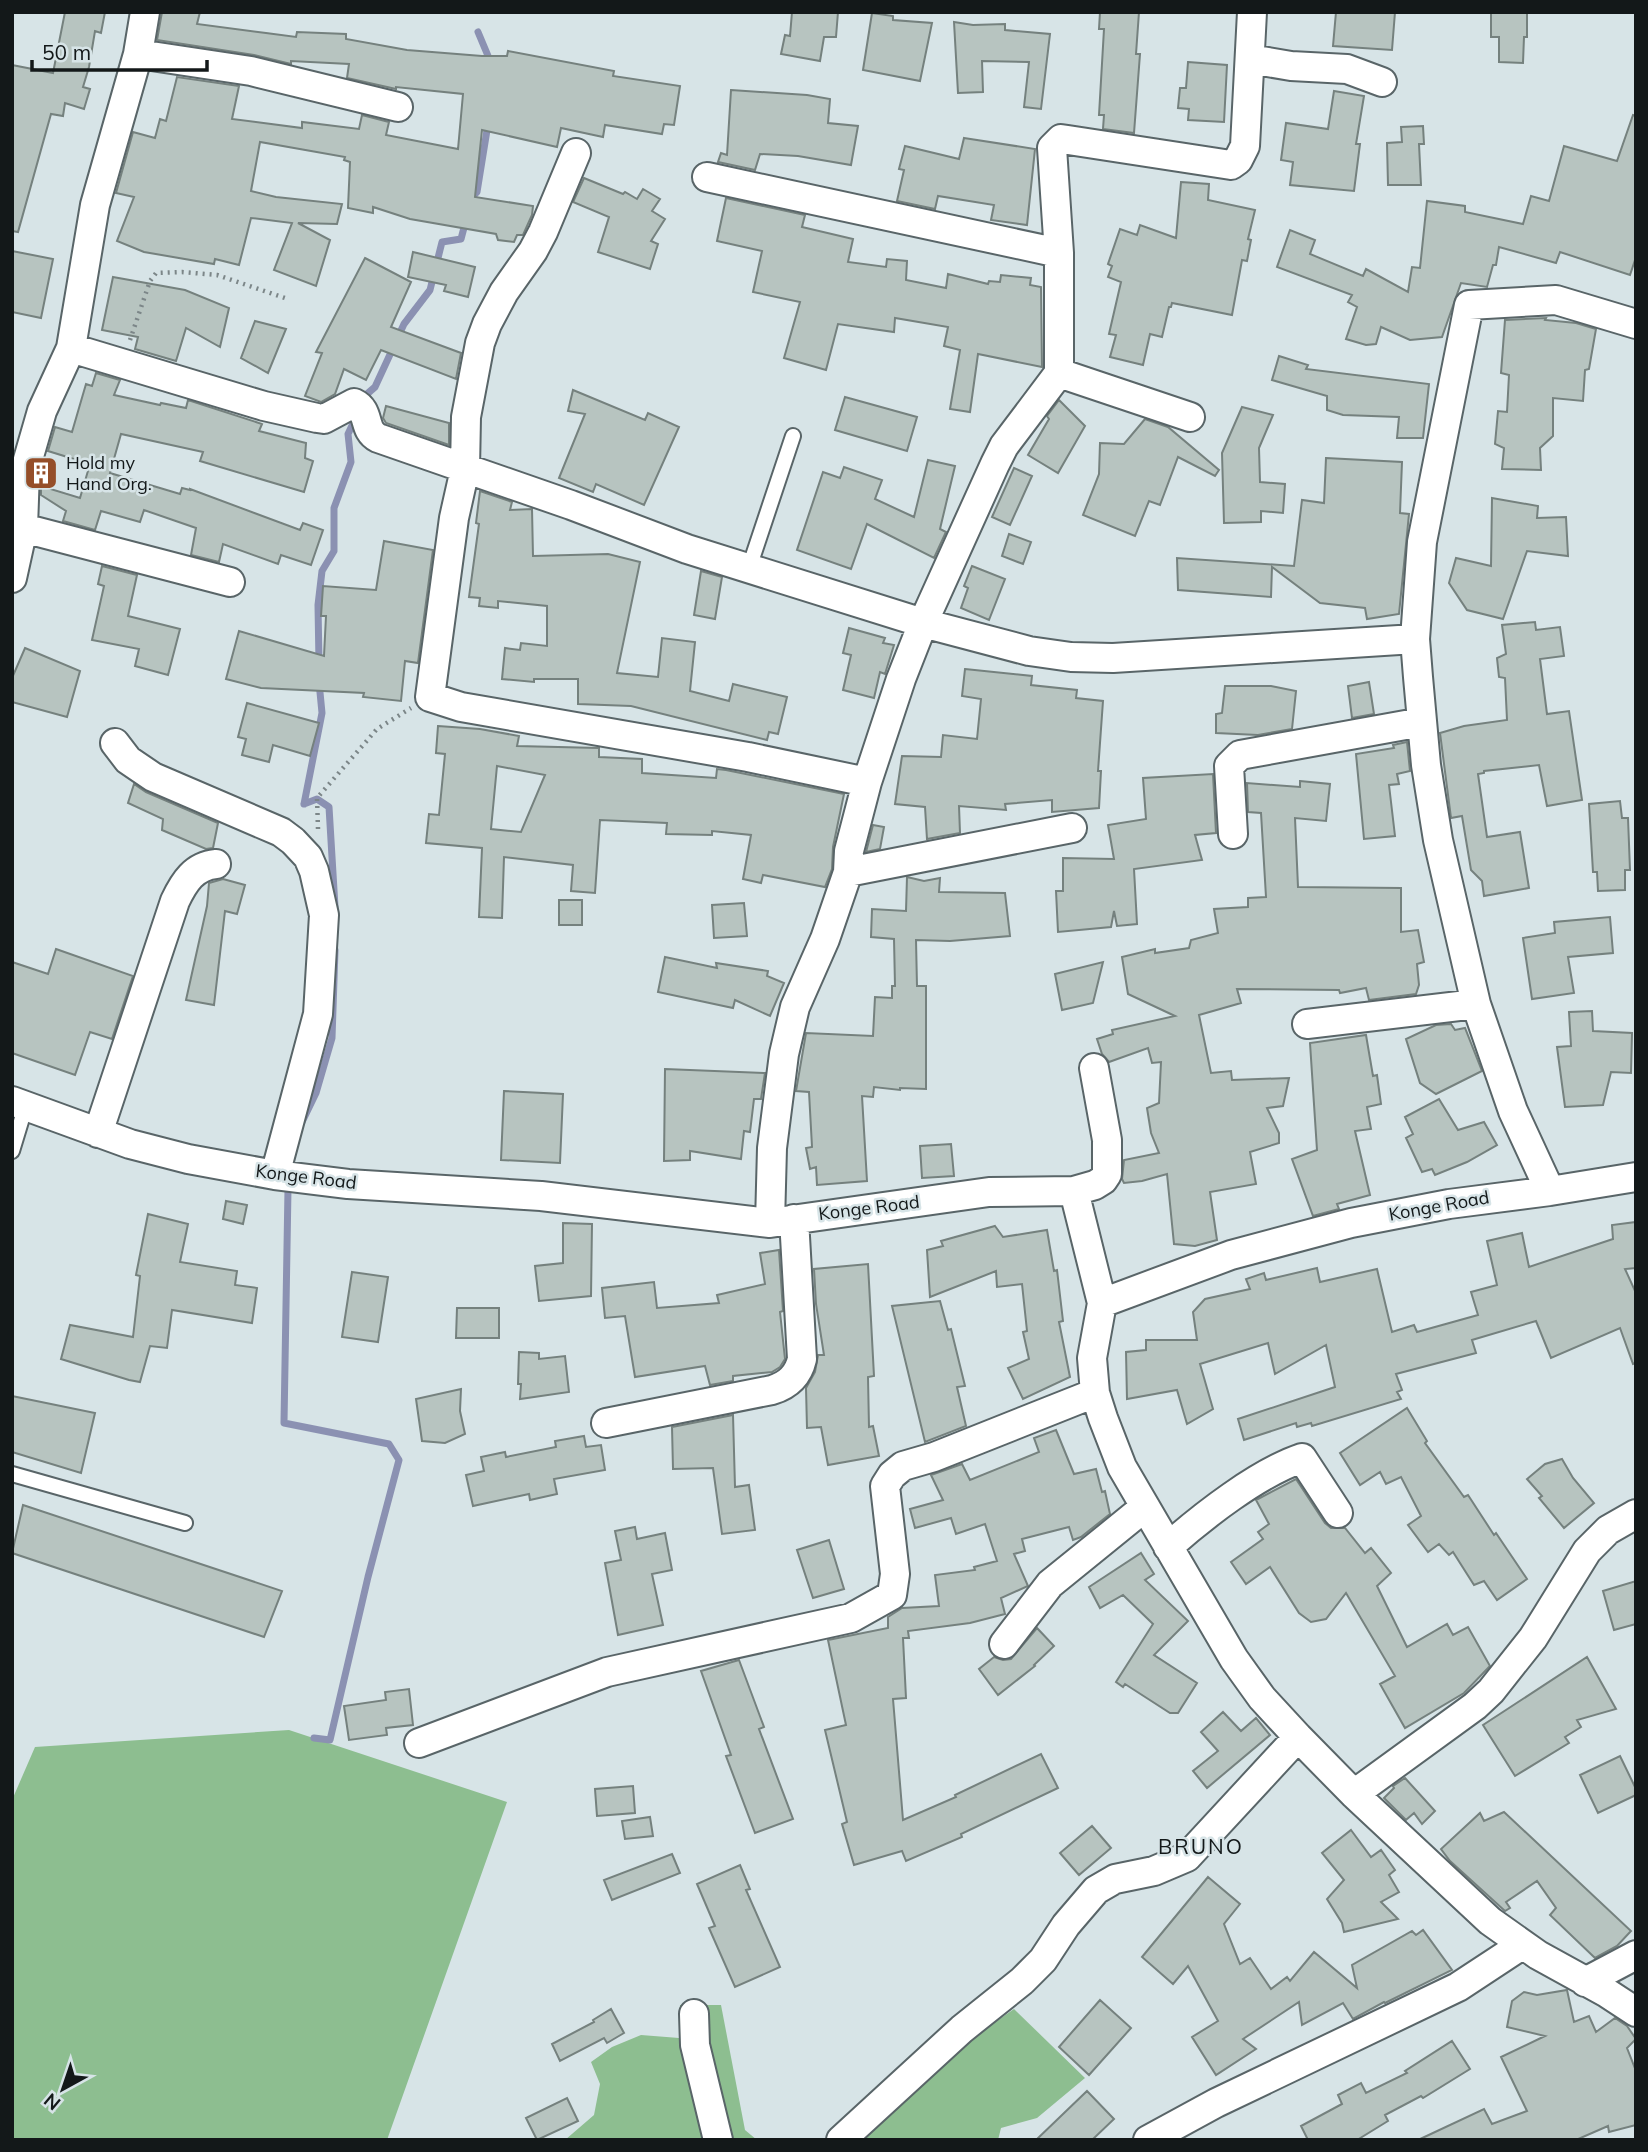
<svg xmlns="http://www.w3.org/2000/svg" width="1648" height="2152" font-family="Mulish,sans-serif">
<rect width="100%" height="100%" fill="#d7e4e7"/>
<!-- green -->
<path fill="#8dbe90" d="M289,1730l218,72 -120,338h-375v-340l23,-53z
M680,2005h41l24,125 12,10h-192l29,-25 6,-31 -9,-22 21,-15 29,-12 38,3z
M1014,2009l71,69 -48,40 -36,10 -3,12h-143l110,-97z"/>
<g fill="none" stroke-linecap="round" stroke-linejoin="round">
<!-- stream -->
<path stroke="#8b91b2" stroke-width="7" d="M478,32l13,31
M471,198l6,-6 11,-68
M398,337l6,-13 26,-34 12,-48 19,-3 5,-19
M364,401l3,-7 8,-7 18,-39
M319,663l-1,-58 4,-34 12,-20v-43l17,-46 -3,-28 9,-19
M304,804l18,-91 -3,-31
M304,804l13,-5 12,8 6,100
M302,1122l14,-29 16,-55 3,-88
M288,1189l-4,234 105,21 10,16 -31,117 -38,163 -16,-2"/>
</g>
<!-- building -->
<path fill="#b7c4c0" stroke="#75817e" stroke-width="2" fill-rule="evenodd" d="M65,12h40l-4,21 -6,-2 -6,36 -6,20 7,2 -6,20 -19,-6 -2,13 -12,-2 -33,118 -6,-1v-166l41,8z
M162,12h38l-3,12 69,9 30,4 1,-5 49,2v5l61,11 75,6h25l1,-5 106,20 -1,5 67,10 -6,39 -10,-1 -2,10 -57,-9 -2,12 -42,-9 -4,19 -75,-17 -7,67 58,9 -1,9 -9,20h-6l-3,7 -16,-2 -2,-6 -86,-15 -37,-12v6l-25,-5 2,-46 -6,-2 1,-3 -85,-15 -9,49 25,6 66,7 -5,20 -39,-1 32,17 -14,46 -42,-16 18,-47 -41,-5 -12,47 -24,-6 -1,5 -70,-12 -27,-11 17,-44 -18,-4 17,-61 22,6 5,-19 6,2 11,-44 62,9 -7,33 70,9v-6l57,7 3,-14 27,7 -3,13 72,14 5,-55 -67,-7v2l-49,-11 2,-14 -58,-3v3l-37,-9 -97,-15z
M792,12h46l-2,25h-12l-4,24 -39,-7 4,-19 5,1z
M1100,12h39l-3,42h4l-6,79 -31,-4 1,-14h-5l5,-86h-5z
M1336,12h59l-3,38 -59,-4z
M1491,12h36v25h-3l-1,26 -24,-1v-25h-8z
M872,13l21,3v4l39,3 -12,58 -57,-11z
M954,22l19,3 32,-1v6l45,4 -9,75 -17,-2 5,-45 -47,-1 1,31 -25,1z
M1188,62l39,3 -3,57 -36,-2 1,-11 -11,-1 2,-20h6z
M731,90l76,5 23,4 -2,24 30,3 -7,39 -53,-9 -38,-2 -5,16 -37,-8 3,-9 6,2z
M1334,91l30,5 -8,48h4l-6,47 -64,-6 3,-23 -12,-2 5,-37 42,6z
M1633,115l3,1v141l-6,18 -70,-23 -4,11 -57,-16 -3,18h-3l-6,22 -26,-4 -19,54 -32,3 -29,-13 -5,17 -10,1 -20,-6 11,-32 -9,-5 4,-7 -75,-28 13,-37 25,10 -5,14 53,22 3,-7 42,23 4,-25 8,1 7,-67 38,5v6l58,12 8,-28 18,5 15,-55 53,15z
M1423,126l1,18h-5l2,41h-33l-1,-42 15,-1 -1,-15z
M964,138l71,11 -8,76 -36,-5 3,-15 -56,-9 -3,13 -38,-8 7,-31 -5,-1 6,-23 54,13z
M584,178l39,16 2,-2 12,7 6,-10 17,10 -8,12 13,8 -14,22 7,3 -8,25 -52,-17 11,-35 -36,-15z
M1181,182l28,2 -1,16 47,10 -7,29 3,1 -4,21 -5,-1 -10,55 -60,-12 -1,4h-2l-7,30 -12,-3 -7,31 -33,-8 6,-22 -7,-1 12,-52 -13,-5 4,-11 -4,-2 12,-35 17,6 3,-10 36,13z
M726,198l79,17 -3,12 51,12 -5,23 38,5 1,-8 20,2 -1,19 40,8 2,-14 40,10 1,-3 11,1 1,-7 30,3 -1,7 11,2 1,80 -64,-13 -8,58 -20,-3 10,-59 -16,-4 4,-19 -53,-9 -1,14 -56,-8 -12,46 -42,-12 16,-56 -47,-10 9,-41 -45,-10z
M12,251l41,8 -12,59 -29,-6z
M413,252l62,15 -7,30 -24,-6 2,-6 -38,-8z
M365,258l46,24 -20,45 70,26 -5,26 -75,-29 -15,30 -22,-11 -9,25 -14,8 -16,-6 17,-43 -6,-1z
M113,277l72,13 44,18 -9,39 -34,-19 -10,33 -41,-12 3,-12 -36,-7z
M1546,318l-1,2 31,3 20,6 -7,40 -4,1 -2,31 -30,-3v38l-13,12 1,22 -39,-1 2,-21 -9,-4 3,-33 9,1 2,-37 -8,-2 4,-53z
M255,321l31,8 -18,44 -27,-15z
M1279,356l29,9 -2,4 123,15 -6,54h-26l2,-21 -56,-2 -16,-5v-14l-55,-16z
M96,373l24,7 -6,15 46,10 1,-2 25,5 2,-8 74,24 -3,7 47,12 -1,15 8,3 -9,31 -104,-31 3,-9 -82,-18 -11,39 70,21 2,-6 8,2v-1l110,41 3,-7 20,7 -12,35 -30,-10 -3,9 -55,-20 -4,18 -28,-7 5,-27 -52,-18 -4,12 -39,-11 -6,19 -32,-9 3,-10 -25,-16v-9l39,12 10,-34 -42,-13 7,-24 17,5 14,-48 6,2z
M573,390l72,30 3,-7 31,14 -35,78 -48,-21 -3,8 -34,-14 26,-64 -17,-3z
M845,397l72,20 -10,34 -72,-21z
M1059,400l26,26 -27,47 -30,-18 21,-36 -2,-3z
M386,406l63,17v22l-63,-22 -3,-5z
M1242,407l31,8 -14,33 1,34 25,2 -2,29 -22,-2v11l-37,1 -2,-70z
M1145,419l23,8 51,43 -4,6 -37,-19 -18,48 -11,-4 -14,35 -52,-21 16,-41 1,-31 24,1z
M1326,458l76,4 -2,51 9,1 -10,100 -32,5 -2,-11 -45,-5 -48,-36 -1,30 -93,-7 -1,-32 117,8 8,-66 22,3z
M928,460l27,6 -15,63 6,3 -12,26 -67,-34 -16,45 -54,-19 26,-78 17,6 4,-11 38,13 -7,19 39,18z
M1014,468l18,8 -22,49 -18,-8z
M480,491l32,11 -2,8 22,-1 1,47 75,-2 32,8 -23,111 41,4 4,-39 33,4 -5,49 39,10 4,-17 54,13 -9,37 -9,-2 -2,8 -136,-34 -53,-2v-25h-44v3l-32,-3 3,-31 15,2 1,-7 26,3v-40l-49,-5v7l-19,-2 1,-8 -11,-1 10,-73 -3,-1z
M1492,498l46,8 -1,12 29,-1 2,39 -41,-5 -24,68 -36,-9 -18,-27 7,-25 35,8z
M1009,534l22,8 -8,22 -21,-8z
M384,541l49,9 -15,113 -13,-2 -4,40 -38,-4 1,-4 -103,-5 -35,-9 13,-48 85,25 2,-40h-5l2,-30 53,4z
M102,566l35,9 -9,41 52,13 -12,46 -33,-9 4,-17 -47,-9 12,-54 -6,-2z
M972,566l33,13 -16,41 -28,-12 7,-20 -4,-2z
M701,571l21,6 -7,42 -21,-4z
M1535,622l1,8 24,-3 4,29 -24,3 7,55 22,-3 13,89 -35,6 -8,-41 -55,6v2l-6,1 9,63 33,-5 9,56 -45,8 -2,-15 -11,-11 -9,-54 -11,2 -11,-85 24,-7 43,-6 -2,-42 -6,-1 -2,-19 9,-4 -4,-29z
M849,628l36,10 -2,5 11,2 -9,29 -5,-2 -6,26 -31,-8 8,-35 -8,-2z
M25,648l55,23 -13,46 -55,-15v-24z
M965,669l67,7 -1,9 46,5 -1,8 27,3 -5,70h3l-2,37 -47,4v-12l-47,4 1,6 -47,-4 1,27 -33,6 -2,-32 -30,-3 7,-48 39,1 2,-22 34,4 4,-40 -19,-3z
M1369,682l5,32 -22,4 -4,-32z
M1225,686h46l25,5 -4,38 -34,6 -42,-2v-19l6,-1z
M247,703l72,20 -9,33 -37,-11 -4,17 -27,-7 4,-16 -8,-2z
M438,726l42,3 39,7 -2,10 82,2v9l43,2v14l74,5 1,-9 9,1 118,24 -11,53 -1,22 -7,18 -62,-12 -2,8 -18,-4 8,-44 -39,-4v4l-46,-1 1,-11 -67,-3 -5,73 -24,-2 2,-26 -69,-8 -2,61 -23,-1 3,-69 -56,-5 3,-29 10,1 6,-61 -9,-1zM497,766l48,9 -24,57 -30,-3z
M1407,742l3,29 -13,3 2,10 -10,1 6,51 -31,3 -8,-85 38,-6 -1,-3z
M1213,774l3,59 -21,2 7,25 -68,9 3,55 -20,2 -3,-15 -3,16 -53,5 -2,-41h7v-33l51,1 -6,-34 38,-6 -3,-41z
M1300,781l30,3 -4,37 -31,-3 3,69 103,1v44l17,-2 6,32 -7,2 2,21 -3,9 -47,6 -3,-12 -26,5 -1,-3 -102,-1 4,14 -42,12 12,58 20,-2 1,9 57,-2 -6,28 -16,2 12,25v10l-29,9 6,32 -46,8 7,48 -22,6 -21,-2 -7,-70 -25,7 -18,2 -2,-4 2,-19 35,-7 -8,-20 -4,-25 12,-5 2,-41 -9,1 -4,-15 -39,14 -7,-8 -5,-15 16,-5 -1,-4 63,-14 -47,-22 -6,-37 33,-8v4l34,-5 2,-8 27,-7 -4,-24 34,-2v-9l18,-1 -5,-84 -13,-1 -1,-29 53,4z
M134,784l12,8 72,31 -5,25 -7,1 -44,-19 1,-11 -35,-16z
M1620,801l2,17h6l2,52h-5v20l-27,1 -1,-19h-4l-4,-68z
M873,825l11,2 -4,22 -14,3z
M907,877l17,4 16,-3 -1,14 66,1 5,43 -60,5 -34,-1 1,46h9v103l-26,-1v2l-26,-3 -1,10 -11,-1 5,85 -50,4 -1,-18 -6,2 -4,-21 6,-1 -3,-55 -13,-1 10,-58 67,3 2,-39 17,1v-12h3l-1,-47 -23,-2 1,-28 34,2z
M223,879l22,6 -8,29 -12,-3 -11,94 -28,-5 21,-94 2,-23z
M559,900h23v25h-23z
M744,903l3,33 -33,2 -2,-33z
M1610,917l3,36 -45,4 6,36 -42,6 -9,-61 32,-5 -1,-11z
M56,949l77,27 -21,63 -22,-7 -15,43 -63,-22v-91l36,12z
M665,957l52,11 -1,-5 52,8 -1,5 17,7 -14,33 -35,-16 -2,8 -75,-16z
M1103,962l-10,41 -31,7 -7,-36z
M1592,1011l1,20 39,2 -1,40 -20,-1 -8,33 -38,2 -8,-60 14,-1 -2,-34z
M1451,1024l4,6 10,-2 17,43 -46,23 -16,-11 -14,-44 30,-14z
M1366,1035l7,41 4,-1 4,29 -14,3 4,22 -16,2 15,64 -33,9 2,5 -26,7 -21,-57 25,-9 -7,-107z
M665,1069l100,4 -4,26h-7l-4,33 -6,-1 -3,28 -51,-8v9l-26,1z
M504,1091l59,3 -3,69 -59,-3z
M1439,1099l19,31 26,-8 13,23 -30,17 -32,13 -3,-6 -10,3 -16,-34 7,-4 -8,-17z
M951,1144l3,32 -32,2 -2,-32z
M226,1201l21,4 -4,19 -20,-5z
M148,1214l40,10 -8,38 57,9 -2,14 22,3 -5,35 -80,-13 -5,38 -17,-2 -10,36 -11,-2 -68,-21 9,-34 63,12 7,-61 -4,-1z
M1636,1222v46l-11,1 11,24v70l-3,1 -13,-36 -69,30 -15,-37 -64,19 4,13 -80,21 6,16 -5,2 4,7 -89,27 -1,-3 -14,4 -1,-4 -52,17 -6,-21 97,-32 -9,-42 -51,29 -7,-31 -68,21 13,45 -26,15 -10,-34 -50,9 -1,-47 20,-2v-10h51l-4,-28 12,-13 45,-10 -4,-10 18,-6 2,7 51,-12 3,14 57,-13 15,63 22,-7 3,7 61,-17 -7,-23 26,-7 -10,-44 35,-8 7,34 84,-28 -1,-14z
M563,1223l29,1 -1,72 -52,5 -4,-35 28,-3z
M995,1226l8,11 44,-7 7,41 3,-1 6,51 -4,1 11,55 -47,22 -15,-31 21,-9 -6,-27 4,-1 -5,-47 -25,3 -1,-16 -66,26 -3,-47 16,-4 -2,-5z
M779,1250l4,61 -3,1 5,47 -5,8 -8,5 -39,4v5l-23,4 -5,-19 -70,11 -10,-61 -20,2 -3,-30 52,-6 3,26 62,-5 -2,-8 48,-11 -5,-31z
M868,1264l6,112 -6,1 1,50 4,-1 6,30 -51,9 -7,-38 -14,1 -1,-40 9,-16 3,-17h6l-8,-51 -2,-35z
M352,1272l36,5 -10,65 -36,-5z
M940,1301l8,29 3,-1 14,57 -8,1 9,39 -41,16 -33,-136z
M457,1308h42v30h-43z
M519,1352l20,1v6l26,-3 4,36 -49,7 1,-15h-3z
M461,1389l-1,22 5,23 -20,9 -23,-2 -6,-42z
M12,1396l83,17 -14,60 -69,-21z
M1407,1408l20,33 -2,2 39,54 4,-2 26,40 2,-2 31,46 -30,21 -13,-19 -10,4 -21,-33 -4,3 -10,-11 -11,8 -20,-27 13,-9 -20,-39 -15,7 -6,-12 -20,13 -20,-32z
M733,1415l2,72 14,-2 6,45 -33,4 -9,-66 -40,1 -1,-42z
M1056,1430l18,44 22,-5 6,23 3,-1 5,23 -29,23 -8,3 -4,-13 -47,12 3,12 -11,3 14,32 -27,12 4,16 -35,9 -62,8 1,7h-6l3,60 -13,1 10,121 53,-23 -1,-2 86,-41 17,34 -97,46 1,3 -56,24 -4,-10 -48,14 -12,-41 5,-2 -22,-92 21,-5 -18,-85 60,-12v-11l14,-9 37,-2 -4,-31 40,-5 -1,-3 23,-6 -12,-37 -29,10 -5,-16 -36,10 -5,-19 33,-9 -12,-25 31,-11 8,16 69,-28 -5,-14z
M584,1436l2,11 15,-2 4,25 -51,9 3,15 -27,6 -1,-6 -56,12 -7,-31 18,-4 -3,-14 24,-5 1,5 50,-10 -1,-6z
M1562,1459l11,19 21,25 -30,25 -25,-30 3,-2 -15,-17 18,-15z
M1296,1479l29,44 6,5h14l20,25 6,-5 20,25 -14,13 30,61 40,-23 6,11 15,-8 22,39 -26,27 -59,35 -25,-44 15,-8 -49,-83 -20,26 -15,3 -12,-9 -29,-46 -24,17 -15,-22 32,-23 -5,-7 11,-8 -13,-24z
M23,1505l259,86 -18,46 -252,-84z
M635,1527l2,12 28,-6 7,37 -20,4 11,51 -45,10 -13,-72 16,-3 -6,-29z
M829,1540l15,49 -31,9 -16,-48z
M1141,1553l13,21 -9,6 43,41 -34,34 43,28 -19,30h-8l-45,-29 -2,3 -7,-5 37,-58 -30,-29 -23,13 -11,-21z
M1636,1581v43l-22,6 -11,-39z
M1037,1628l17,18 -20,19 1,1 -37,29 -19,-26 15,-12 9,3 8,-1z
M1587,1657l29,52 -39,11 4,7 -16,10 4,6 -54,33 -32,-51z
M739,1660l25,67 -5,2 34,90 -38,14 -29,-77 5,-1 -30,-84z
M409,1689l4,36 -27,3 1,7 -38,5 -5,-34 42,-6 -1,-8z
M1223,1712l18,19 15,-13 14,17 -63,53 -14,-17 25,-20 -17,-19z
M1620,1756l16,33v6l-38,18 -18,-38z
M1405,1778l30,33 -13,13 -8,-11 -8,7 -22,-22 10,-10 -1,-2z
M633,1786l2,27 -38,3 -2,-27z
M1504,1812l127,119 -14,15 -22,12 -45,-43 6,-7 -19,-27 -31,21 4,6 -5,3 -55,-50 -9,-12 39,-36 4,8z
M650,1817l3,19 -28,3 -3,-18z
M1092,1826l19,22 -32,27 -19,-22z
M1351,1830l20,27 10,-7 14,20 -6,5 10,17 -18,10 17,17 -54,13 -2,-9 -15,-24 17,-19 -22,-27z
M672,1854l8,19 -68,27 -8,-20z
M740,1865l10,24 -4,1 34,77 -45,20 -26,-59 6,-2 -18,-42z
M1208,1877l32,27 -16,20 16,40 10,-6 21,31 16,-12 3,4 24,-29 43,36 -5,-23 60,-34 4,4 7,-5 29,40 -67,33 -1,-1 -31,17 -10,-16 -41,22 -3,-23 -56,37 13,10 -40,26 -24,-38 26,-16 -30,-55 -15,18 -31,-27z
M1567,1990l7,32 15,-6 7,16 19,-14 12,8 9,13 -9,9 9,23v54l-27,7 -1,-6 -32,14h-158l66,-31 8,15 35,-13 -26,-54 44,-21 -38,-9 5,-26 12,-9 13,3z
M1100,2000l31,28 -42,47 -30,-28z
M611,2009l13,24 -17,10 -3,-5 -44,23 -8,-17 42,-22 -1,-2z
M1452,2041l18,28 -47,29 -2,-2 -36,19 3,6 -31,19h-49l-7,-14 41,-22 -4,-9 23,-12 5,10 41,-20 -2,-2z
M1087,2091l27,28 -22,21h-56z
M567,2098l11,23 -41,19 -11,-22z"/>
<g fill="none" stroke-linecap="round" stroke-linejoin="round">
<!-- service casing -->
<g stroke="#596568" stroke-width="18">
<path id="service" d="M749,568l44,-132
M12,1151l14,-46
M12,1474l173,49"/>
</g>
<!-- minor casing -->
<g stroke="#596568" stroke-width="32">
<path id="minor" d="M138,54l113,17 147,36
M1250,59l41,7 56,3 35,13
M576,153l-33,79 -10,19 -29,41 -17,32 -7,19 -14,74 -1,52 -11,49 -24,179 31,10 287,50 119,25
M707,177l352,76
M71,348l193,58 53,12 7,1 30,-16c17,8 8,27 24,35l193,67 116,44 236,74 106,28 42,6 42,1 302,-19
M1059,373l131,44
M23,528l207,54
M12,578l11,-50 2,-58 17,-59 29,-63 24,-143 43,-151 7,-42
M115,743l13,17 25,17 128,55 12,9 15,16 6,14 10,44 -6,99 -43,161
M1233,834l-4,-68 11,-11 182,-33
M848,872l224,-44
M1307,1024l169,-20
M12,1101l118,43 58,15 87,16 73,9 193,12 229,27 219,-31 85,-1 21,-6 8,-5 4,-6v-34l-13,-72
M98,1133l77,-232c9,-19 19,-35 41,-37
M1074,1191l28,112 -10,55 3,35 8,25 19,49 112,192 28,39 36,39 56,57 136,127 48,34 69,38 29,19
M1550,1191l-37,-80 -37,-107 -38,-164 -12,-75 -8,-88 -3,-38 7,-97 47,-237 87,-5 80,24
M770,1223l2,-75 12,-94 11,-47 30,-68 23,-67 1,-21 18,-69 34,-103 22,-56 72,-159 9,-18 55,-73v-120l-7,-105 9,-9 7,1 163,25 7,-5 7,-14 7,-134
M1102,1303l129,-48 120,-32 98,-19 101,-13 86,-14
M606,1423l166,-33c16,-5 26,-14 30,-31l-8,-140
M1168,1547c35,-31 90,-74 134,-89l36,55
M1004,1644l46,-60 95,-77
M419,1743l188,-71 244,-54 41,-23 3,-21 -10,-88 7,-11 11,-9 31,-9 161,-64
M1354,1794l121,-88 16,-15 42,-53 54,-87 21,-21 28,-16
M1585,1982l51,-27
M694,2014l1,31 23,95
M841,2140l121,-111 60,-48 21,-21 23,-35 30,-35 19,-11 39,-8 33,-14 111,-120
M1148,2140l68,-37 242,-116 64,-42"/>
</g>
<!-- path -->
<path stroke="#7c8688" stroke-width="4.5" stroke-dasharray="2 5" stroke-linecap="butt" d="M130,340l20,-59 6,-8 26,-1 35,3 71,24
M318,829l-1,-31 60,-69 34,-21"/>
<!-- service -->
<use href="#service" stroke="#fff" stroke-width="14"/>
<!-- minor -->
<use href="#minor" stroke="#fff" stroke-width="28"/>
</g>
<!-- icons -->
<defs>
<g id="building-square" transform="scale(1.75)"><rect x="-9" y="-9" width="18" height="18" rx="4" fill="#954e29" stroke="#d7e4e7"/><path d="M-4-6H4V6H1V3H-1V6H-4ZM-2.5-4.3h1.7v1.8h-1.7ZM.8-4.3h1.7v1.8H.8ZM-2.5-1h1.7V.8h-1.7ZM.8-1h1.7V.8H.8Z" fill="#fff"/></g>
</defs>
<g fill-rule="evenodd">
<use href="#building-square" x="41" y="473"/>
</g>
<g text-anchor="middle" stroke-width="5" stroke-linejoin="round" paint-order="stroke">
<!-- poi labels -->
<g font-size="18" fill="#131819" stroke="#d7e4e7" text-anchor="start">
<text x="66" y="469">Hold my<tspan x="66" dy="21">Hand Org.</tspan></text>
</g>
<!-- street labels -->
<g font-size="18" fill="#131819" stroke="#d7e4e7">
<text transform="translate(306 1177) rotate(7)" y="6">Konge Road</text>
<text transform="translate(1439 1206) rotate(-10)" y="6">Konge Road</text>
<text transform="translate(869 1208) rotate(-7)" y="6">Konge Road</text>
</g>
<!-- quarter labels -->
<g font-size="21" letter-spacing="2" fill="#131819" stroke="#d7e4e7">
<text x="1201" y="1854">BRUNO</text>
</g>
</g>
<!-- border -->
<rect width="1648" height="2152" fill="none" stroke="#131819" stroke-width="28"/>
<!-- north arrow -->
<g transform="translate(63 2089) rotate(220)" stroke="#d7e4e7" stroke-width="5" paint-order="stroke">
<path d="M0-5L12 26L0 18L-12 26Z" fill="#131819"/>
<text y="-10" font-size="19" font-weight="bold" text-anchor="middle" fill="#131819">N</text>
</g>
<!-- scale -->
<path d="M32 60v10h175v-10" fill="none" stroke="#131819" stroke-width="3.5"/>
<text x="42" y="60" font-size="21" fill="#131819" stroke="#d7e4e7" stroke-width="5" paint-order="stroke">50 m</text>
</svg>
